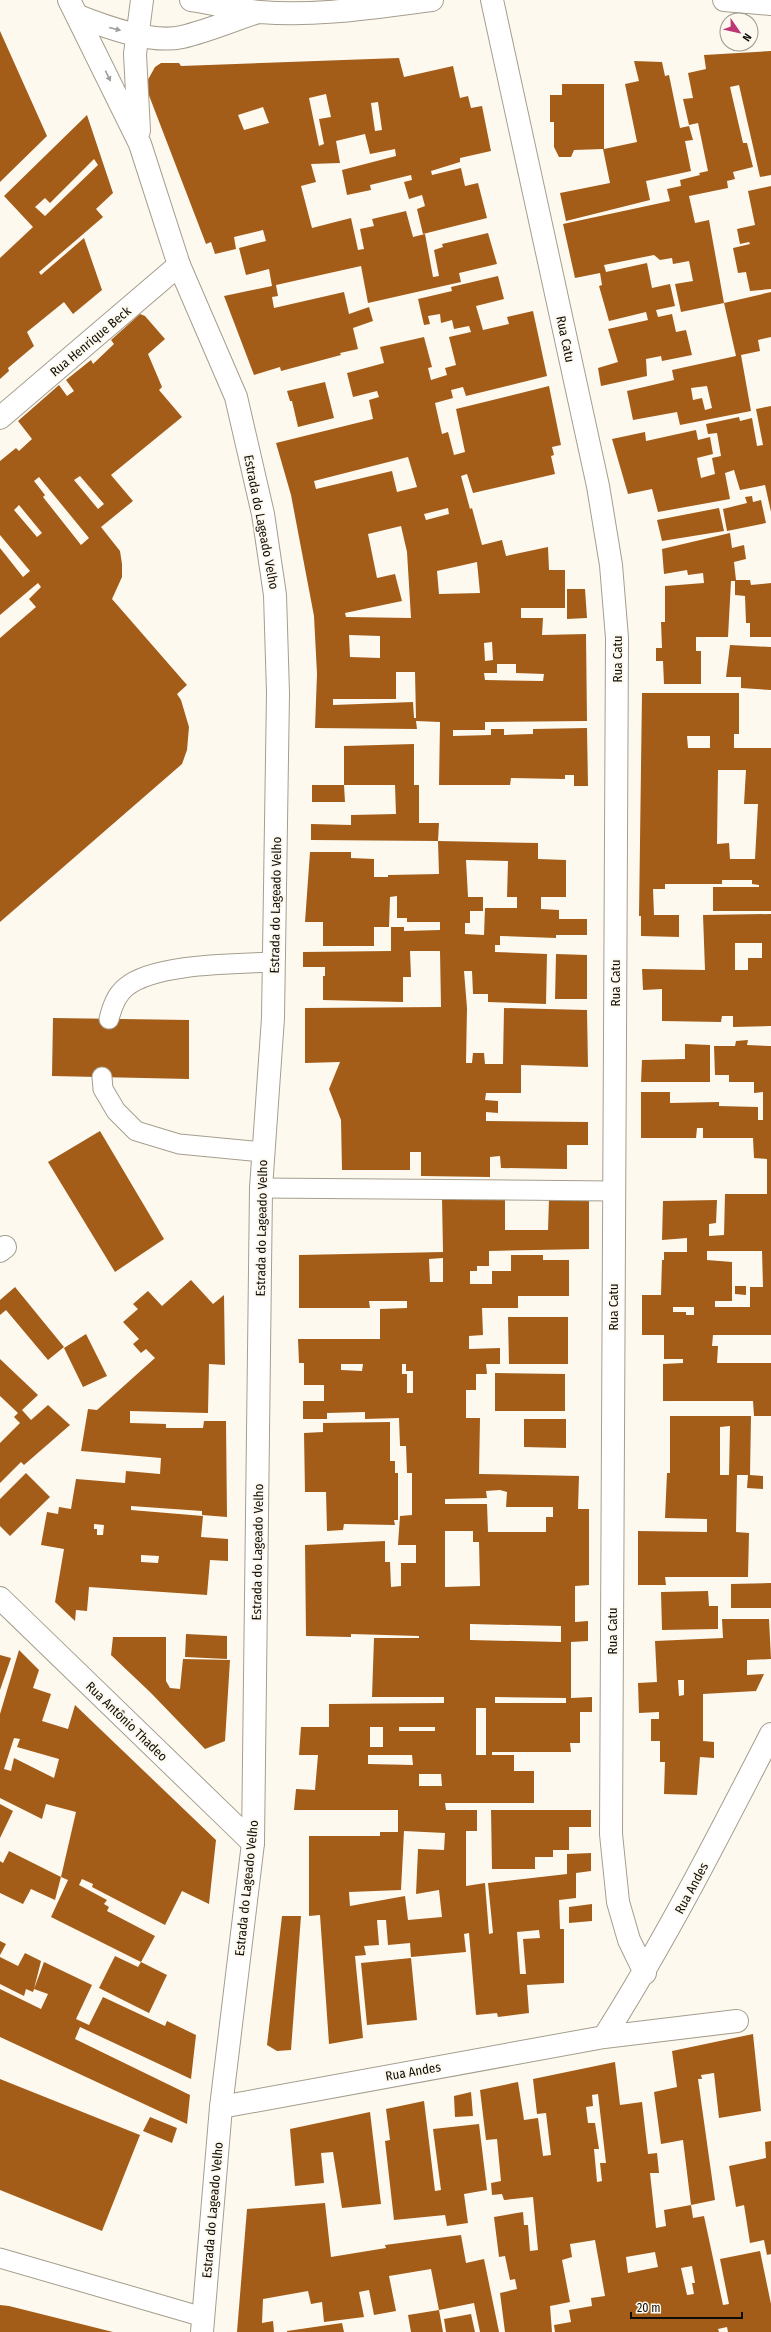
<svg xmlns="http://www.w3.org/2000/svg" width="771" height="2332" font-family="'Fira Sans Condensed',sans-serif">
<rect width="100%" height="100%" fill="#fef9ef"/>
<!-- building -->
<path fill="#a35d19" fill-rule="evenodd" d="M0,31l47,105 -47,46z
M771,51v124l-11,2 -21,-92 -9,2 13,56h4l6,24 -20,5 2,7 -8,2 1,7 -39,8 6,27 14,-3 15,83 -43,9 -6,-28 18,-3 -4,-20 -16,3 -1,-6 -12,2 -6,-5 -50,10 2,7 41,-9 5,25 18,-4 5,22 -19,4 2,7 14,-3 4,18 10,-2 6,25 -30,6 -1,-5 -15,3 1,17 -46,10 -3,-18 20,-6 -10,-33 40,-9 -2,-8 -37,9 -10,-35 3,-1 -2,-12 -25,5 -12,-54 107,-23 -3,-12 14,-3 -1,-6 20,-5 -1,-2 9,-2 -10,-48 -9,2 -6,-26 10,-1 -5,-25 18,-4 -2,-14z
M399,58l5,19 49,-11 7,32 8,-2 3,12 11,-2 9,45 -31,7v4l-29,9 1,4 29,-7 4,18 13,-3 9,35 -64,16 -6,-25 8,-3 -3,-11 -13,4 -5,-17 8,-2 -1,-5 -41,10 1,5 -24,5 -5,-25 54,-14 -1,-7 -25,5 -5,-20 -29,7 4,22 -29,1 5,18 -15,4 11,42 39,-10 7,32 6,-1 -4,-20 14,-3 -2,-7 34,-8 7,26 12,-3 8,43 6,-1 -5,-26 9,-3 -1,-3 46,-11 9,31 -38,9 2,9 -93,21 -7,-37 -85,19 2,11 -6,1 2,11 70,-16 5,22 20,-7 4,14 -20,7 5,21 -18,4 1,2 -60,16 -1,-4 -26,8 -30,-79 48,-10 -3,-17 -23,6 -7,-27 27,-7 -3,-11 -29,7 2,12 -21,5 -4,-12 -5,2 -61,-159 10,-18 6,-4h18l2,3zM326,94l5,23 -12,2 5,25 -5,2 -10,-48zM378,102l4,28 -7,1 -4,-28zM263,107l6,16 -25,7 -6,-15z
M634,61l28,1 3,14 4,-1 11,53 9,-2 4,14 -8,1 6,30 -45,10 4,19 -84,21 -6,-28 50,-10 -7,-34 -29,1 -3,7h-12l-5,-10v-25h-4v-27h12v-11h42v65l33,-7 -12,-58 14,-3z
M87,115l26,78 -17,16 7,8 -64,55 2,3 43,-37 18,52 -29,24 -9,-12 -37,30 7,14 -26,22 1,3 -9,8v-121l33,-31 -29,-31zM94,159l4,6 -53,51 -10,-9 10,-9 5,5z
M771,186v103l-21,2 -4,-19 -8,1 -5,-25 17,-4 -1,-2 -9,2 -3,-15 18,-4 -7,-34z
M498,276l6,23 -28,7 7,24 26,-6 -2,-7 26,-6 14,65 -81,20 -3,-9 -12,3 2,8 -18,5 7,31 6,-2 6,23 11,-3 -9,-43 93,-23 12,59 -9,2 2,8 -3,1 4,18 -82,19 -6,-19 -6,2 9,33 2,-1 10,37 20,-5 4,16 42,-9 1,23h16v38h-44v10h22l-1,17 44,-1 1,87 -102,1v8h-32v6l38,-1v-6h13v6l29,-1v-5l54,-1 1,58h-14v-11h-9v4l-54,-1 -1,7h-71l1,-63 -24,-1 1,8 -102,-1 2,-54 -3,-58 -23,-121 -15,-52 97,-24 -4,-19 10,-3 -2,-6 -24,6 -6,-24 37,-10 -4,-16 44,-10 8,30 -4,1 3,12 16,-5 -2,-7 11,-3 -7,-28 22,-5 -2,-6 -15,3 -2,-9 -11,3 -1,-9 -12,2 2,8 -6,1 -6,-26 34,-8 -1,-4zM408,457l9,30 -20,5 -5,-21 -76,18 -2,-8zM448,508l1,6 -23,6 -2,-6zM401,526l6,26 4,66 -65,-1 -1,-4 57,-12 -7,-27 -18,4 -9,-44zM477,562l3,31 -41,1 -2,-23zM349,635l31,1v22l-30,-1zM492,642l1,18 -8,1 -1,-18zM497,664h19v9l28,1 -1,7 -58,-1 -1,-7h13zM396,672h19l1,46h-2l-1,-16 -80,3v-6h63z
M771,292v45l-13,3 2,11 -19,4 10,56 -71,14 -3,-13 -44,8 -6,-29 47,-11 -2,-10 64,-14 -12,-53zM707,386l5,22 -7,2 -3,-12 -9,2 -2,-12z
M140,314l5,2 20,23 -17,15 14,33 -3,3 23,27 -71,58 22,26 -32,26 19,24 2,13v13l-10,22 75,86 -10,9 4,6 8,27 -2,23 -5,14 -182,158v-284l36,-31 -7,-8 12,-12 -3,-4 -38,32v-67l23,29 7,-6 -30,-36v-74l16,-13 3,3 13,-12 -14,-18 41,-36 8,11 7,-5 -8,-11 25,-20 2,4 21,-20 -3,-4zM80,476l24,28 -6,5 -24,-29zM39,477l50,61 -8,7 -38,-48 2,-2 -11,-14zM19,505l23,28 -5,4 -23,-27z
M325,382l9,36 -36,9 -6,-26h-2l-3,-10z
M771,406v106l-6,-27 -25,5 -6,-20 -9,3 5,26 -72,13 -6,-23 -24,5 -16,-55 33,-7 1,9 50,-11 2,10 12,-3 3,17 -16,4 4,20 14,-4 -3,-16 9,-2 -4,-23 -9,1 -2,-10 33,-7 1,4 12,-3 5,28 6,-1 -7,-36z
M752,496l1,6 8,-2 5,23 -39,8 -4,-22 24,-6 -2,-6z
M719,508l5,23 -62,10 -5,-21z
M730,533l2,15 12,-3 2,14 -12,3 2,18h14l1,5 20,-2v54h-21v-14h-4l-1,-27 -10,-1v-14h-4l-3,56h-32v14h5v33h-37l-1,-23h-7v-13h6l-1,-26h4v-36l39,-3 -1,-10 -15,2 -1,-5 -23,4 -2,-25z
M567,589h18l2,29 -20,1z
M730,645l41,2v43l-30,-2v-11h-15z
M642,693h97v41h-5v14h37v163h-58v-24h46v-2l-7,-1v-4h-30v4h-57v5h-12l1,26h25v22l-38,-1v-20h-2zM687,736h23v12h-22zM718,770h28l-2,34h14l-3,55h-25l-1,-16 -12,1z
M414,744v41h5v38h20l-1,18 100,2v16l28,1v37h-25v12l18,1v9h28v16h-31v3l-56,-2v9h-5v7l52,2 -1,50 -58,-2v-8h-15l-1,-23h-8l3,37 -1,55h6l1,-10h11l1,11h18l1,-56 83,2 1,57 -67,-2v28h-35l-1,7 13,1v12l-12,-1v9l102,1v23h-21v24l-66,-1 -1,-12 -10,1v20l-69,-1v-24h-11v18h-68l-1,-50 -12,-31 11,-27 -35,1v-55l136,-1 -1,-56h-30l1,26h-8v25l-80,-2v-24h2v-9h-22v-15l88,-1v-24h13v4l36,-1v-8h-33v-4h-10v-22l-7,1 -1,30h-15v19h-51v-24h-18l5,-70h41v6l23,1v18h14v-2l51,-1 -1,-33 -127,-1v-16l40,1v-10l45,-1 -1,-29h-51v-39zM466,860l42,1 -1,36h10v11h-32l-1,27 -19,-1v-11h5v-12h13v-14h-15z
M312,785h32l1,17h-33z
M771,914v112l-38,1v-11h-11l-1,6 -59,-1v-32l-19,1 -1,-21 63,1 -2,-55zM735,943h27v15h-14v12h-13z
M556,954l31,1v44h-32z
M53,1018l136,2v59l-137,-3z
M748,1040l-1,5 24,1v289h-58l-1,11h6l-1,17h54v53h-17l-1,-15h-90v-37l20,-1v-4h-19v-24h-22v-40h19l1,-35h2v-8h23v-14l-25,2 1,-39 54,-1 -1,23 -7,1v12l15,-1 1,-41h42v-35l-13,-1 -1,-20h-50v-10h-6l-1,10h-55v-46h29v11l49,-1v4l39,1v13h5v-28l-9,1v-11h-25v-7h-14l-1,-29h21l1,-5zM707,1251h55l1,36h-13v20h-35v-6h17v-39l-25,-2zM673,1307h21v8h-8v-3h-13z
M685,1044l25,1v37h-69l1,-22 43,-1z
M100,1131l64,108 -49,33 -67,-110z
M442,1198l63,1v31h43l1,-31h40v50l-100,2v15h-12v5h-7v13h22v-13h19v-16h32v5h26v36h-51v12h-36l1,27 -14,1v13l31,-1v16h-14l1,10h-11v16h-10v28h14l-1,56 100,2 -1,33h11v76l-14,1v36l13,-1v20l-17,1v56l21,-1v15h-12v31h-10l1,9h-79v3h22v16h20v32h-89l1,7h31v21h-11v55l19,-3 4,51 4,-1 -5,-50 79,-9v-20l24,-1v18l-15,2v25l-17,2 1,29h4v54l-37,2 2,28 -31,4 -1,-4 -21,2 -7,-82 -5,1 2,18 -55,5 -1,-14 -22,2 -2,-25h-9l2,25 -15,1 2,9 -11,1 8,82 -34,6 -9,-129 -11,1v-80h71v-4h18v-22h-104l2,-21 19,1 3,-35h-19l2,-28h28v-23l115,-1v-6h-72l2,-59h45v-2l-68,-2v3l-45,-1 -1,-91 80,-4v21h5l1,25 10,-1v-23h15v-18h-18l2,-29 12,-1v-42h-5l-1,-27h-6l-1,-28 -34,1v-7l-38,1v6h-24v-18h21v-16h-20v-22h-5l-1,-24h82v-30l27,-1v-7h-38l1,7h-71v-53l144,-3zM443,1258v24h-13l-1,-23zM341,1364h22l-1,7 -21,-1zM402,1364h4v7h7v22h-6v-19h-5zM500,1490l7,2 -1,15h47v10h-7v15h-58l-1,-28h-42v-5l42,-1 -1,-7zM445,1531h28v11h6l1,44 -35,1zM470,1624l91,2v16l-91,-2zM495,1697l71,1v5h-71zM476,1708h10v47h-10zM370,1727h13v20h-13zM399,1727h36v4h-36zM368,1755h44l1,10 -45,-1zM419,1774h22l1,12h-23zM404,1831l41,2 -1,17 -26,-1 -2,45 23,-4 3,27 -34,3 -3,-24 -55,10 -1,-14 52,-2zM539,1930l1,8 -17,1 3,35h-6l-3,-42z
M191,1280l22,24 11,-9 1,70 -16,-1 -1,49 -78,-2v12l36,1v4h37l1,-7h22l1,96 -25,-2v-4l-71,-5v4l72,6 -2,21 27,2v22l-18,-1 -3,35 -118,-8 -2,24 -11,-1 -1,11 -20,-19 9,-53 -23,-4 6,-33 11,2 1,-7 12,2 5,-30 49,4 1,-12 34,3 1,-16 -80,-7 7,-42 9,1 58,-52 -9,-9 -5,4 -8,-9 6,-5 -16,-17 15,-13 -5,-5 15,-13 14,15zM94,1524l10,1 -1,10h-6v-6h-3zM141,1555l18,1 -1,7 -17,-1z
M735,1286h11v9l-11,-1z
M15,1287l49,60 -16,13 -42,-50 -6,5v-15z
M508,1317h60v47h-59z
M86,1334l21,42 -24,11 -19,-39z
M0,1359l38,36 -16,15 9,10 17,-15 22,20 -46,40 -3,-3 -21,21v-40l20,-20 -6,-6 4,-4 -18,-17z
M495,1373l70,1v37h-70z
M670,1416h81l-1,59 13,1v13l-16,-1 1,-13h-11l-1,57 13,1 -1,44h-83l1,8h-28v-54l69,1v-13l-42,-1 2,-45h3zM730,1426l-1,49h-9v-48z
M524,1419h42v29l-42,-1z
M390,1422v39h5v12h3v47h-4l1,5 -51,-1 -1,6 -16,1 -1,-39h-21l-1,-59 19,-1v-9z
M26,1473l24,24 -40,39 -10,-10v-27z
M771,1583v25h-40v-24z
M708,1591l1,15h9v23l-56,1 -1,-38z
M722,1619h47l2,40 -24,1v15l17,-1 -8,17 -53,3v47l11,1v16l-14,-1 -3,38 -33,-1 1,-32h-5v-21h-9v-22h8v-7l-20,1 -1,-30 19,-1 -2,-41 68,-3zM678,1680h6v15l-5,1z
M186,1634l41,2v23l-42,-2z
M113,1637h53v44l4,7 10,1 3,-30 47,1 -5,81 -20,8 -54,-56 -40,-38z
M19,1650l20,20 -6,18 18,6 -9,27 26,8 7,-24 141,135 -7,64 -27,-13 -17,34 -73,-38 1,-3 -11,-5 -3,6 28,15 -3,4 5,3 -2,4 48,25 -14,26 -90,-45 17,-37 -7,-3 15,-65 -30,-8 -4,15 -42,-21v-84zM14,1738l6,1 -3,8 42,12 -5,19 -40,-20 -3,13 -7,-2z
M0,1655l11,3 -11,32z
M0,1804l13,7 -13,27z
M491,1810h100v17h-22v23h-16v7h-18v12h-43z
M9,1851l52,26 -6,23 -24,-11 -8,15 -23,-11v-32l3,2z
M592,1904v17l-23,2v-16z
M282,1916h19l-10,134 -14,1 -10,-6z
M0,1941l6,3 -6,11z
M25,1953l16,8 -7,28 10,-27 48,23 -16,34 13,6 14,-28 62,29 2,-5 29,14 -5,44 -111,-52 -5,12 115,56 -3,29 -187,-87v-48l41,20 7,-15 -14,-5 -1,3 -7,-3 -2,7 -24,-12v-27l18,9z
M115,1956l23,11 3,-5 26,13 -18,38 -50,-25z
M411,1958l6,62 -50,5 -6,-62z
M753,2034l8,77 -42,7 -5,-45 -13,2 1,4h-4l17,121 -24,5 2,13 11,-2 19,89 6,-1 -9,-45 40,-8 11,53v28h-43l-1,-5 -9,2 1,3h-164l-1,-7 17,-3 -2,-12 23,-4 -1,-8 14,-2 -10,-56 -25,4 2,13 -10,3 8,42 -20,4 2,26h-47l-5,-39 17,-4 -2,-10 -5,1 -5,-24 -6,1 -5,-40 29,-5 1,13h4l2,26 8,-1 -5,-53 -29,3 -2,-6 -10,1 -1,-12 10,-2 -4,-42 -11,1 -6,-50 38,-8 6,38 14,-2 5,38 8,-1 -5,-42 -9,1 -4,-35 82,-17 5,43 22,-3 6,52 9,-1 2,20h-9l6,55 10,-2 -2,-16 27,-5 -8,-65 -22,4 -7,-52 23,-5 -5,-36zM598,2094l8,69h-6l2,18 -5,1 -3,-33h5l-4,-26h-7l-2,-16 7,-1 -1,-11zM655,2252l3,15 -30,6 -2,-16zM692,2266l3,17h-3l2,11 -7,1 -6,-27z
M0,2079l140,56 -38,96 -102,-41z
M471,2092l2,24 -18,1 -1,-21z
M424,2101l11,90 6,-1 -8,-61 46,-5 8,66 -23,4 4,29 -21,3 -2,-11 -51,5 -9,-79 5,-1 -4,-31z
M370,2112l11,92 -39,4 -9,-56 -12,1 3,30 -29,3 -5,-57z
M150,2117l27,11 -5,15 -29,-12z
M771,2141v113l-4,1 -3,-15 -14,3 -6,-38 -8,2 -7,-41 37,-8 -1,-16z
M325,2203l6,54 55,-9 -1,-3 76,-10 5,28 18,-4 15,73h-19l-6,-29 -35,7 4,22h-32l-3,-17 31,-5 -8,-41 -42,7 7,35 -22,4 -5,-25 -10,2 5,25 -40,5 -2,-20 -11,2 -3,-13 -45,8 -1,24 11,-2 1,11h-37l10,-123z
M0,2305l9,1 104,26h-113z
M471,2314l4,18h-29l-2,-13z
M342,2323l2,9h-57v-1z"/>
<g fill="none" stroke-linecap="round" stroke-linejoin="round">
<!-- service casing -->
<g stroke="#a59e8e" stroke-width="21">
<path id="service" d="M109,1019c3,-12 7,-24 17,-32 29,-24 110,-23 148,-25
M102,1077l1,12 13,22 20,20 43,13 84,8
M261,1188l352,3
M0,2258l203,59"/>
</g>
<!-- minor casing -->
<g stroke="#a59e8e" stroke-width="24">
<path id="minor" d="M191,0c23,3 46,10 69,12 57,5 116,-5 172,-12
M492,0l106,486 13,79 6,73 -6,1196 7,68 11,38 16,33
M724,0l47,4
M78,16c28,11 74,28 104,21 26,-6 51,-17 76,-25
M0,418l179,-153
M0,1251l5,-4
M0,1598l253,245
M604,2037c62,-98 114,-200 167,-303
M221,2107l383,-70 133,-16"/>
</g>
<!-- primary casing -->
<g stroke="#a59e8e" stroke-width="24">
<path id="primary" d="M69,0l71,144 39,121 57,132 27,117 12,81 3,98 -5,325 -12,170 -8,655 -32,264 -19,225
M139,131l-4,-77 7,-54"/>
</g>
<!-- service -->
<use href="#service" stroke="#fff" stroke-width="19"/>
<!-- minor -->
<use href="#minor" stroke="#fff" stroke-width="22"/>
<!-- primary -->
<use href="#primary" stroke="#fff" stroke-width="22"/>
</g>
<!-- one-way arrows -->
<defs><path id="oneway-solid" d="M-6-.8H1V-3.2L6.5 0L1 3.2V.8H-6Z"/></defs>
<g fill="#9f9e9c">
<use href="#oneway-solid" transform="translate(115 29) rotate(14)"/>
<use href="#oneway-solid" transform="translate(108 76) rotate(64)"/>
</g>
<g text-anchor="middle" stroke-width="4" stroke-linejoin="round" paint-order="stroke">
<!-- street labels -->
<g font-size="13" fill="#0f0d07" stroke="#fef9ef">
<text transform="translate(566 339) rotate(78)" y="5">Rua Catu</text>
<text transform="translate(90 341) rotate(-40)" y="5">Rua Henrique Beck</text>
<text transform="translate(262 522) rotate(79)" y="5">Estrada do Lageado Velho</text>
<text transform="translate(617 659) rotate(-90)" y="5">Rua Catu</text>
<text transform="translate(275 905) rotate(-89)" y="5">Estrada do Lageado Velho</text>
<text transform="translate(615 983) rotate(-90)" y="5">Rua Catu</text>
<text transform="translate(261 1228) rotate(-89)" y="5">Estrada do Lageado Velho</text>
<text transform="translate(613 1307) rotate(-90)" y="5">Rua Catu</text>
<text transform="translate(257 1552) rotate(-89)" y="5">Estrada do Lageado Velho</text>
<text transform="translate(612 1631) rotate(-90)" y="5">Rua Catu</text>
<text transform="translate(127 1721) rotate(44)" y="5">Rua Antônio Thadeo</text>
<text transform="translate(246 1888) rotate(-84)" y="5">Estrada do Lageado Velho</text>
<text transform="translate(691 1888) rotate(-62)" y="5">Rua Andes</text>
<text transform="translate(413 2071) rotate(-10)" y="5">Rua Andes</text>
<text transform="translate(212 2210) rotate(-85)" y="5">Estrada do Lageado Velho</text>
</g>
</g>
<!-- north arrow -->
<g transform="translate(739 32) rotate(124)"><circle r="19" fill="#fef9ef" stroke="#9e9b92"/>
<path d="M0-3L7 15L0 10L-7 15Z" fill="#bd3675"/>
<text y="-6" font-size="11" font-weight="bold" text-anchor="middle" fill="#0f0d07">N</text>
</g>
<!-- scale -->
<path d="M631 2312v6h111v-6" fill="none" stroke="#0f0d07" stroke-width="2"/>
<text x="637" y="2312" font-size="12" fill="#0f0d07" stroke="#fef9ef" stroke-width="3" paint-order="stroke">20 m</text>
</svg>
